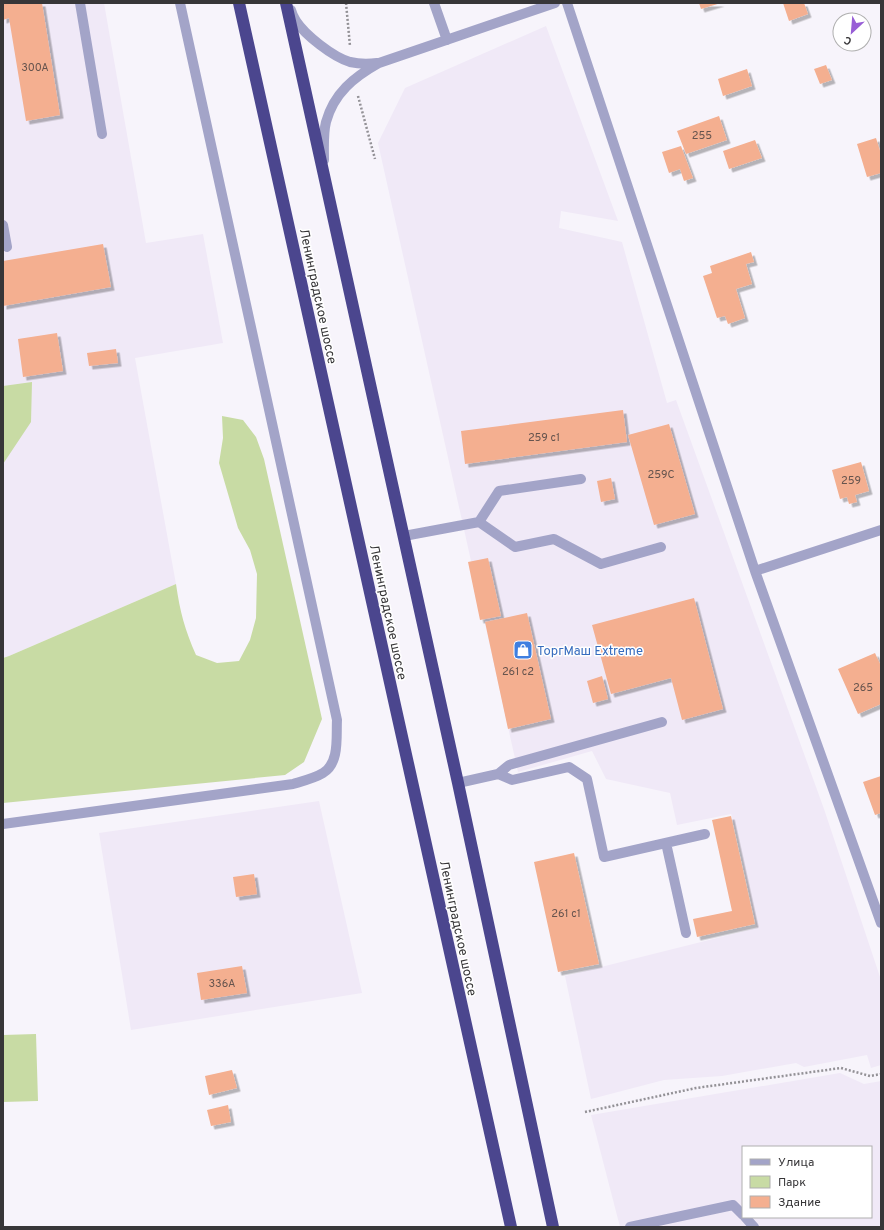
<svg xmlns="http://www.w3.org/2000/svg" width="884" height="1230" font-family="Overpass,sans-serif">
<defs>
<filter id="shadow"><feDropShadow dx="3.5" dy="3.5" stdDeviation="0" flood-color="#0004"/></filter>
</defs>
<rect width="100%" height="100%" fill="#f7f4fb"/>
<!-- built -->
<path fill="#f0e9f7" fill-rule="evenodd" d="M3,3h101l42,240 57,-9 20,109 -88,15 41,226 -167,72 -6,2z
M546,26l72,195 -57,-10 -2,17 63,14 45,161 9,-3 148,409 57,171v85l-10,3 -4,-13 -63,12 -8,-4 -74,13 -58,4 -73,19 -26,-123 192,-48 -20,-94 -6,-20 -54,11 -7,-32 -64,-14 -14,-28 -74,21 -140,-629 27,-55z
M319,801l43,192 -231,37 -32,-197z
M840,1073l24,11 17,-3v146h-261l-29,-112zM743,1147h128v70h-128z"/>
<!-- green -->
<path fill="#c8dba4" d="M32,382l-1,40 -28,42v-78z
M222,416l21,4 13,17 8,22 58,260 -18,43 -19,13 -282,28v-145l6,-2 167,-72c4,28 9,46 20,71l21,8 22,-2 11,-21 6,-22 1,-44 -7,-24 -12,-22 -19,-65 4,-25z
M36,1034l2,67 -35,1v-67z"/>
<!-- building -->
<path fill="#f4af90" filter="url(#shadow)" d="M3,3h39l18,112 -34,6 -17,-103 -6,2z
M699,3h22l-20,6z
M783,3h21l4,11 -19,7z
M826,65l6,15 -12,4 -6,-15z
M747,69l5,17 -29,10 -5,-17z
M719,116l8,24 -41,14 -9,-23z
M876,138l5,16v19l-14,4 -10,-33z
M755,140l7,18 -33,11 -6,-18z
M681,146l12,32 -9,3 -4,-12 -11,4 -7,-21z
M103,244l8,43 -108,19v-45z
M751,252l3,10 -8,2 6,20 -16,5 9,29 -17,6 -3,-8 -8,2 -14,-42 9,-3 -2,-7z
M57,333l6,38 -40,6 -5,-38z
M116,349l2,14 -29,3 -2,-13z
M623,410l4,32 -162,22 -4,-33z
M669,424l26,90 -41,11 -26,-90z
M861,462l8,29 -14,4 2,7 -8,2 -2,-7 -7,2 -8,-29z
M611,478l4,21 -14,3 -4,-21z
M488,558l13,58 -21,4 -12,-58z
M694,598l29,111 -41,11 -11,-42 -60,16 -19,-69z
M527,613l24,106 -43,10 -23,-107z
M875,653l6,13v38l-23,10 -20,-45z
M602,676l6,23 -15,4 -6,-22z
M881,776v37l-6,2 -12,-33z
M731,816l24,108 -58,13 -4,-18 39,-8 -20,-91z
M574,853l25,111 -41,8 -24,-110z
M254,874l3,20 -21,3 -3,-20z
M242,966l5,27 -46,7 -4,-27z
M232,1070l5,18 -28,7 -4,-19z
M228,1105l3,17 -20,4 -4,-16z"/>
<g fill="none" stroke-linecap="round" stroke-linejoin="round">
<!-- path -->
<path stroke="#939196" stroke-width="2.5" stroke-dasharray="2 2" stroke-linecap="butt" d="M346,3l4,43
M358,96l17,63
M585,1112l111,-24 145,-20 29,8 11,-2"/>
<!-- minor -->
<path stroke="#a3a4c8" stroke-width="10" d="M80,3l22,131
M434,3l13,37
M567,3l188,568 126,352
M291,10c1,4 3,8 5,11 9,14 37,36 54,41 9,2 18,2 27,1
M324,160c0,-12 -1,-26 2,-38 8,-29 28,-45 53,-59l176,-60
M3,225l4,22
M479,522l20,-31 82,-12
M404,536l75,-14 36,25 39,-8 47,25 60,-17
M755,571l126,-41
M498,774l11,-9 153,-43
M458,783l40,-9 14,6 57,-13 18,12 17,78 101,-23
M3,824l290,-40c10,-3 22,-6 30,-11 17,-10 13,-37 14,-53l-157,-717
M666,843l20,90
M745,1217l9,10
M630,1227l103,-22 10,10"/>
<!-- highway -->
<path stroke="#4b468e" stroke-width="12" d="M239,3l272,1224
M286,3l172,780 95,444"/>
</g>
<!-- icons -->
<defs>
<g id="shop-square" transform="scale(1)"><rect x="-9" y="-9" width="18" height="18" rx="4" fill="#3f7fe0" stroke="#fff"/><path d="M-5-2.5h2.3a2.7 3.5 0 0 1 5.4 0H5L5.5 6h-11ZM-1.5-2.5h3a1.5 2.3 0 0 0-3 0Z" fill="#fff"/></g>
</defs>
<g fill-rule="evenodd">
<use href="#shop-square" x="523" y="650"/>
</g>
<g text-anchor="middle" stroke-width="3" stroke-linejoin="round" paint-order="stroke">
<!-- number labels -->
<g font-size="11" fill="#66544e">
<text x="35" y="71">300А</text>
<text x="702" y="139">255</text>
<text x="544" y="441">259 c1</text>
<text x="661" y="478">259С</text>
<text x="851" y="484">259</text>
<text x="518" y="675">261 с2</text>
<text x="863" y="691">265</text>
<text x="566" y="917">261 с1</text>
<text x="222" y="987">336А</text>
</g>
<!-- street labels -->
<g font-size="13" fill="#373638" stroke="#fff">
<text transform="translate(319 296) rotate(78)" y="5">Ленинградское шоссе</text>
<text transform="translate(389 612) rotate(78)" y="5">Ленинградское шоссе</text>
<text transform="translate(459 928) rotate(78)" y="5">Ленинградское шоссе</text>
</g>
<!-- shop labels -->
<g font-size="13" fill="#366cbe" stroke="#fff" text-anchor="start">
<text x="537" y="655">ТоргМаш Extreme</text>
</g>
</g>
<!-- border -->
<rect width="884" height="1230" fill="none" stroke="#373638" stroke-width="8"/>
<!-- legend -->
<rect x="742" y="1146" width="130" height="72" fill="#ffffff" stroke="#afafaf"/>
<rect x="750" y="1159" width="20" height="6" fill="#a3a4c8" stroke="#afafaf"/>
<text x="778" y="1166" font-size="12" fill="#373638">Улица</text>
<rect x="750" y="1176" width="20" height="12" fill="#c8dba4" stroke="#afafaf"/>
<text x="778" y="1186" font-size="12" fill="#373638">Парк</text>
<rect x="750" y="1196" width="20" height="12" fill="#f4af90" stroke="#afafaf"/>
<text x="778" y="1206" font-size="12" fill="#373638">Здание</text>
<!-- north arrow -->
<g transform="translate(852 32) rotate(206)"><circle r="19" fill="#ffffff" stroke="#afafaf"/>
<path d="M0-3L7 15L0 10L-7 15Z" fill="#985ed6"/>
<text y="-6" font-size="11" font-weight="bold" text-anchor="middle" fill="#373638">С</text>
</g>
</svg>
